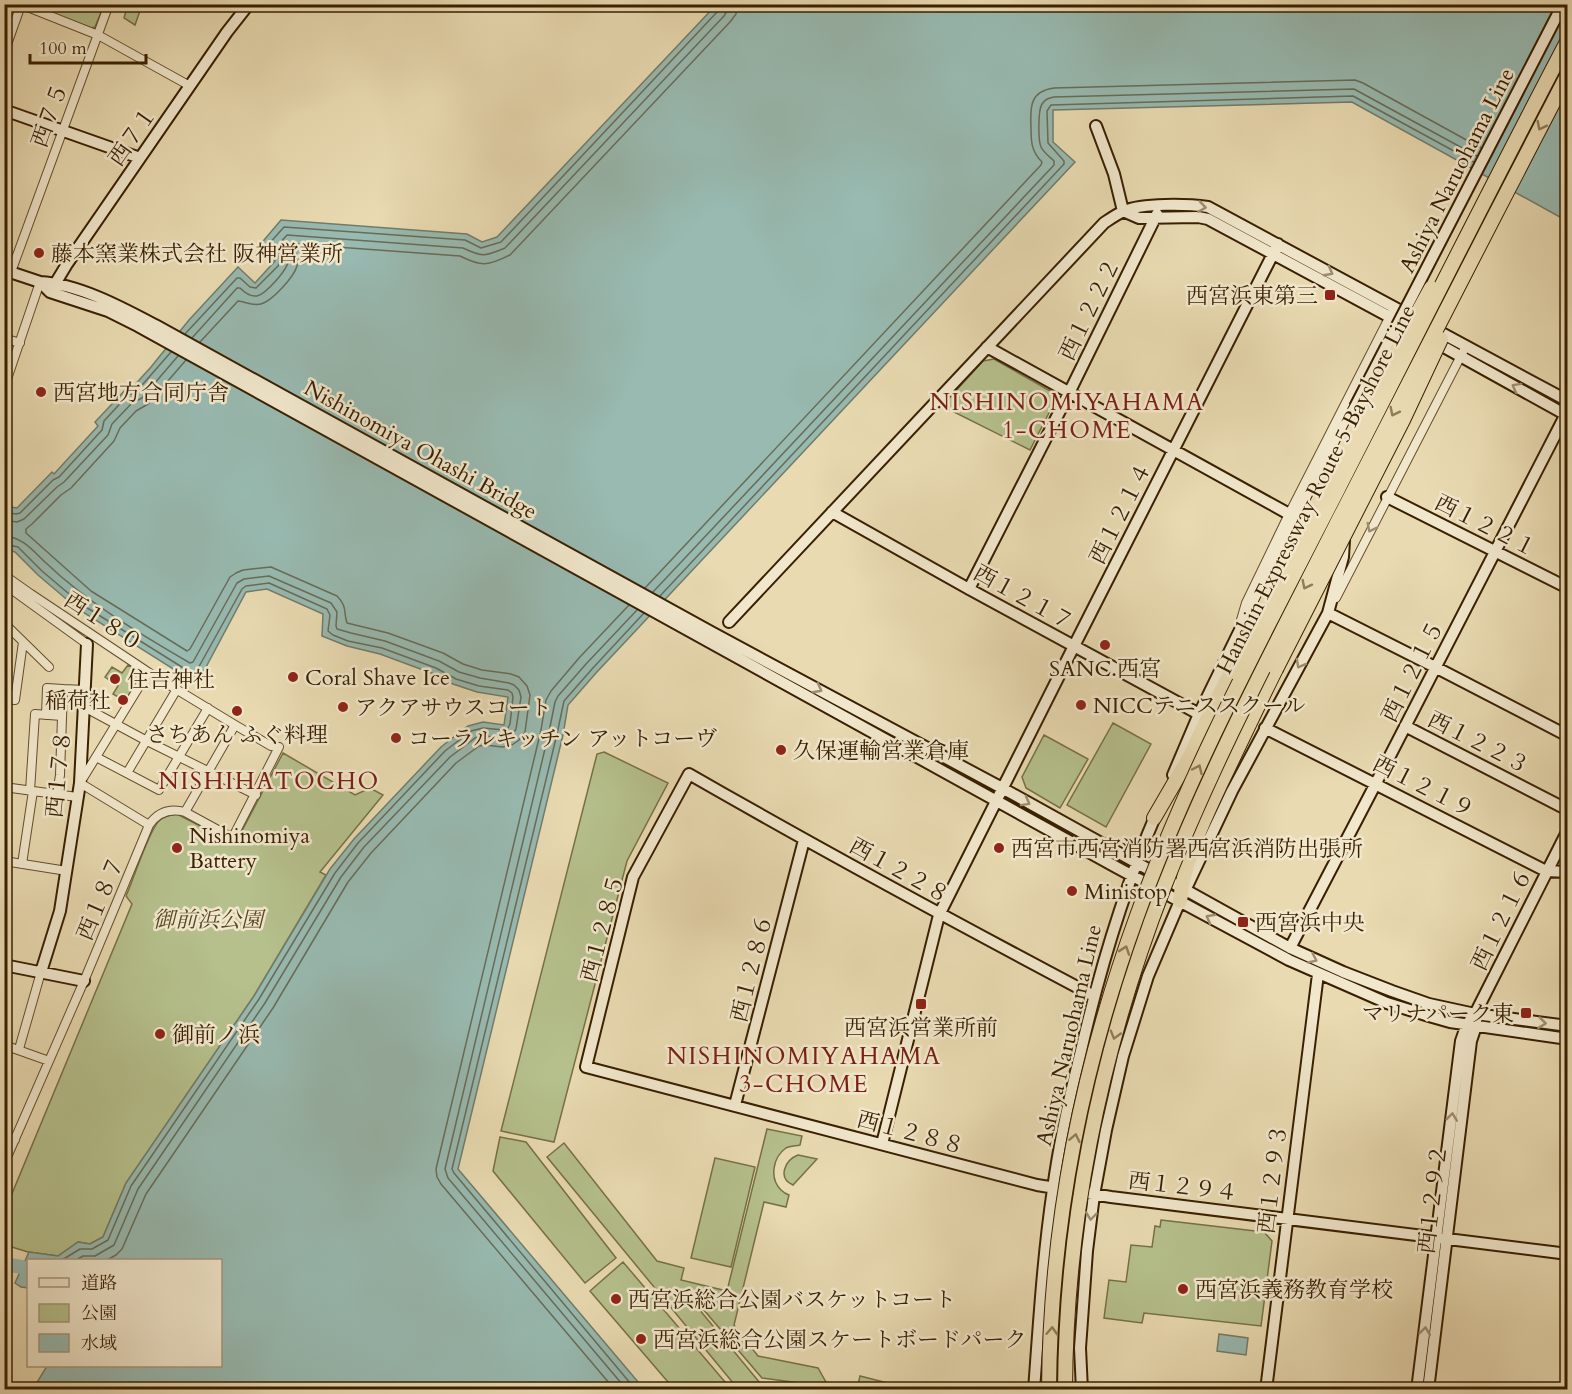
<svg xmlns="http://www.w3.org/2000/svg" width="1572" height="1394" font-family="Cardo,'Noto Serif JP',serif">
<rect width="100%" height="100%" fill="#e9dab1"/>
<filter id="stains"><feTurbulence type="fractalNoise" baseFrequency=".00333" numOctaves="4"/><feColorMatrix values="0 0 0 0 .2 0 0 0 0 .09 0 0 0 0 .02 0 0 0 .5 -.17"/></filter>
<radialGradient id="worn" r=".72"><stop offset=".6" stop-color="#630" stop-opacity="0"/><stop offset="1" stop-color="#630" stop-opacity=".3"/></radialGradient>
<!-- green -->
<path fill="#b5c08c" stroke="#777046" stroke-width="1.5" d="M31,5h73l-9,22 -4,1z
M114,5h28l-7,20 -11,-7 2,-7 -13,-5z
M994,359l58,33 3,9 -25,49 -88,-44 41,-45z
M128,665l14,9 -17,27 -12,-7 5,-8 -13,-9 7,-10 10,6z
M1113,723l38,21 -45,83 -39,-22z
M1044,735l44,24 -28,49 -34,-20 -4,-11z
M604,752l64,31 -41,78 -73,281 -53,-11 96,-377z
M283,753l72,42 15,-7 13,7 -63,77 6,3 -72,121 -128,187 -23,54 -13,7 -12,-2 -20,14 -30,-4 -23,-7 -1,-32 128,-309 -6,-8c7,-15 23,-66 33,-75 5,-5 12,-6 18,-7l54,28h5z
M767,1129l35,7 -2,9c-4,1 -10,1 -14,3 -13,9 -17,30 -5,42 2,2 5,4 8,5l-3,12 -22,-5 -30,123 24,31 60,12 8,14 31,7 3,-13 51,13h-66l-83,-11 -59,-69 -5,-1 62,75 48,6h-70l-191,-232 17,-14 93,118 27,7 -3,12 46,11z
M500,1137l26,5 90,116 -31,25 -92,-112z
M798,1155l19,4 -24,26c-16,-7 -8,-25 5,-30z
M715,1158l40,9 -24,100 -40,-9z
M1161,1220l103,12 8,9 -11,85 -117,-13 -2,10 -38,-5 5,-38 17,2 5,-37 21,2 3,-21 5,1z
M623,1262l108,127h-57l-84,-98z"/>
<!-- water -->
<path fill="#98bab1" stroke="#727c6a" stroke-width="1.5" d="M716,5h851v216l-215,-119 -299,8v32l22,20 -479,511 -28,32 -5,30 -105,434 186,220h-611l14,-23h173v-106h-192v28l-7,-1 -6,-4 14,-31 29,4 20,-14 12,2 13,-7 23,-54 128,-187 76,-127 24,-30 87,-92 27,-21 15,-4 21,3 4,-28 -31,-5 -24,-8 -19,-10 -54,-20 -33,-8 -25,-10 1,-22 -56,-25 -21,3 -49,92 -119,-75 -40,-34 -23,-23 -10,-3 -1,-43 13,2 35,-36 2,2 44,-48 -3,-4 33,-35 3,2 20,-22 38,-47 49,-53 17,16 20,-22 -16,-15 22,-26 186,14 15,8 15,-5z
M1219,1334l29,4 -2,17 -29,-4z"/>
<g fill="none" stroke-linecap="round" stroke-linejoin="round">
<!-- shore -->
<path stroke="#686c58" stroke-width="1.5" d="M185,334l52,-56h3l10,9 6,1 22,-22c6,-10 -6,-14 -10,-21l16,-18 181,13 16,8 20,-6 217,-231 2,-7
M192,338l45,-50h3c5,5 10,9 17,8 9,-2 31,-27 31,-35 0,-7 -6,-12 -9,-17l8,-9 176,13c19,9 21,9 42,0l219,-232 3,-5 1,-7
M200,342l38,-41c8,1 15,5 23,3 11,-3 33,-27 36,-38 1,-7 -1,-13 -4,-19l2,-3 165,12c22,11 28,10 50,-1l220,-233 6,-8 1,-10
M4,512l12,2 4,-1 33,-33 6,-3 43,-47 2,-9 24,-26 8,-3 35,-40
M4,520l13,2 7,-3 33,-32 7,-5 44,-47 4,-11 20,-21 10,-5 36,-42
M4,536c19,1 29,15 42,27 42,40 94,71 144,100l3,-1 44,-79 7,-4 25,-3 62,27 6,9 -1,14 1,3 14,4 34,8 54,20 20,11 21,6 29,5 5,2 5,5 2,7 -5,32 -4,6 -7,3 -21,-2 -9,2 -25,19 -86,90 -23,30 -76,126 -127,186 -24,56 -19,11h-12l-7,4
M4,544l14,3 24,24 39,33 112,70 3,-2 46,-83 4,-3 23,-3 58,26 3,6 -2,16 5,4 15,6 34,7 54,20 20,11 23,7 29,4 4,3 1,4 -3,27 -2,4 -4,2 -21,-2 -12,3 -26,20 -87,92 -23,30 -76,126 -128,187 -23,54 -16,9h-12l-18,11
M645,588l396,-423 1,-3c-11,-11 -11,-21 -11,-35 -1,-20 -1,-36 23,-39l301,-8 8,3 118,65
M653,592l401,-427v-4c-4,-4 -10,-8 -13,-14 -3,-7 -3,-37 1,-43 3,-5 7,-6 12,-7l300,-8 123,67
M660,596l404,-432v-3l-16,-18 -1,-32 4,-6 302,-9 121,66
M107,1260l9,-5 6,-6 24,-55 127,-186 75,-126 23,-29 85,-90 23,-17 6,-1 17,2 10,-2 7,-5 6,-8 5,-37 -3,-9 -8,-9 -8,-3 -29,-4 -19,-6 -20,-11 -55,-20 -41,-10c-4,-11 1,-16 -10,-27l-66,-29 -28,3 -7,3 -6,4 -40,72 -3,2 -96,-60 -65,-58v-4l6,-5 29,-29 10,-7 43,-47 6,-13 16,-17 12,-7 38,-44
M615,1390l-174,-206 -4,-7 -1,-8 105,-439 5,-30 5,-9 28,-33 50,-53
M627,1390l-179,-212 -3,-9 104,-437 6,-30 3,-6 28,-32 51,-54
M636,1390l-182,-217 -2,-4 105,-435 7,-33 28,-32 52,-56"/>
<!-- river -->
<path stroke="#98bab1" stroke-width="14" d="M4,1264l18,3"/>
<!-- street casing -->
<g stroke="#654e2c" stroke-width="10">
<path id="street" d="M20,4l78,31 92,51
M4,53l17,-48
M11,272l98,-268
M4,338l16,5
M4,388l36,-106
M4,575l27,19 117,78 87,53 36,21 8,1 -45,88 -5,1 -44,-24c-15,-4 -27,0 -36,13l-65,156 -80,183
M4,581l5,6 6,5 72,52
M1336,598l130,-252
M1241,620l5,-17 43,-89 102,-200
M4,623l45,44
M148,672l-68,111 69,42
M4,699l11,1 8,-58
M84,707l63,34 109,54
M46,715l1,-27 16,1
M96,757l63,33 49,-82
M127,773l50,-84
M4,787l73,10
M30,791l5,-77 27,2
M57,794l3,-19 3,-86 22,1
M185,812l50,-87
M4,861l63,10
M22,864l11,-73
M4,1045l45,16
M19,1049l22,-77
M4,1136l11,4"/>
</g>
<!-- secondary casing -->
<g stroke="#391f00" stroke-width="14">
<path id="secondary" d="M4,110l136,48
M1096,126l18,48 9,37
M1123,211l16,7 59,-1 10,2 182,98 178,99
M4,270l36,12 10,10 58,19 30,15 978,541 173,93 98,43 42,13 21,6 118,17
M40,282c39,2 83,26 117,44l554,306 291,156 288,160 53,24 49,19 37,13 46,10 93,12
M52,289l15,-25 160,-232 22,-28
M1436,330l132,71
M987,347l302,167
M1387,497l181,91
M832,512l137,77 230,125
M969,589l100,-196 88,-179
M1328,613l107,54 133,69
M729,622l375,-399c6,-4 13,-9 20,-12 18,-8 64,-7 84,-4l204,110
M1405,726l163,84
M1265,728l281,143 22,1
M1173,775l26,-61 38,-78 84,-167 23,-44 11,-18
M1290,948l86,-165 192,-373
M4,965l80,16
M41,972l19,-61 20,-128 7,-139
M1094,996c-136,-72 -271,-145 -405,-222l-56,103 -47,190 451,118 74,12 457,57
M735,1105l69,-265
M882,1144l57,-229 135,-269 204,-402
M1034,1390c5,-67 9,-134 19,-201 6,-45 16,-90 27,-134 19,-83 43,-164 77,-243
M1082,1390l-2,-42 7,-97 7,-56 12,-65 17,-74 25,-80 32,-75 52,-110 96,-178 15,-56 1,-17
M1266,1390l52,-416
M1417,1390l44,-349 6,-17 8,-10 93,-184
M1428,1390l43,-349 5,-15v-6"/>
</g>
<!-- highway casing -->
<g stroke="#391f00" stroke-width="16">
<path id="highway" d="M1154,818l36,-62 22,-47 19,-37
M1180,901c4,-41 23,-79 40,-116 19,-39 37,-78 56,-116"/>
</g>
<!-- street -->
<use href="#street" stroke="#f1e7cc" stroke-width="8"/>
<!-- secondary -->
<use href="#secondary" stroke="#f1e7cc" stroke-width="10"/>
<!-- highway -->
<use href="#highway" stroke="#e9dab1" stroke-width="14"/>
<!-- secondary-bridge casing -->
<g stroke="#391f00" stroke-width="14" stroke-linecap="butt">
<path id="secondary-bridge" d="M1355,407l208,-403"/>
</g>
<!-- highway-bridge casing -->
<g stroke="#391f00" stroke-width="16" stroke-linecap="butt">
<path id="highway-bridge" d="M1276,669l127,-249 38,-81
M1231,672l136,-267 64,-117
M1049,1390c1,-162 33,-323 88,-474 53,-147 129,-286 200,-425 77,-150 152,-301 231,-451
M1065,1390c1,-172 37,-343 99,-503 49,-126 114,-247 175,-368 76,-148 152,-297 229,-445"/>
</g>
<!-- secondary-bridge -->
<use href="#secondary-bridge" stroke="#f1e7cc" stroke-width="10"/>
<!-- highway-bridge -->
<use href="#highway-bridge" stroke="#e9dab1" stroke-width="14"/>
</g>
<!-- one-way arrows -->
<defs><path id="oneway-chevron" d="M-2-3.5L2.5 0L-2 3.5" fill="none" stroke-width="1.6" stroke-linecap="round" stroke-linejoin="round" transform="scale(1.5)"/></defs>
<g stroke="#917c58">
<use href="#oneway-chevron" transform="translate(1541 126) rotate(117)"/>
<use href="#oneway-chevron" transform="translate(1394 412) rotate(117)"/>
<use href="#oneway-chevron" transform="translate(1306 585) rotate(117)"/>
<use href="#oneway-chevron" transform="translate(1198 769) rotate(-65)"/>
<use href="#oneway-chevron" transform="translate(1125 950) rotate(-71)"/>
<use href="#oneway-chevron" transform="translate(1115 1035) rotate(106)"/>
<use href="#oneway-chevron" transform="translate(1075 1138) rotate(-78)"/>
<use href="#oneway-chevron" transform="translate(1052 1331) rotate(-87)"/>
</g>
<g stroke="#9e8d70">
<use href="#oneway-chevron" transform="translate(1202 207) rotate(9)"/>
<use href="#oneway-chevron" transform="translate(1329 272) rotate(28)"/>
<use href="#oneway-chevron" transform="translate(1516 387) rotate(-151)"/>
<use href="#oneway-chevron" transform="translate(1371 528) rotate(117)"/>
<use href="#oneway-chevron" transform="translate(1300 664) rotate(119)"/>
<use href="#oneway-chevron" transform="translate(818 689) rotate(28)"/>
<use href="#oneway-chevron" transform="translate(1026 802) rotate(29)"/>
<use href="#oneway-chevron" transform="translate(1210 918) rotate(-152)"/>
<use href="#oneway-chevron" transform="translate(1313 959) rotate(25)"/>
<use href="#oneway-chevron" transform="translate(1542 1023) rotate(7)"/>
<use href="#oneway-chevron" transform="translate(1452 1117) rotate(-83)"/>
<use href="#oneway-chevron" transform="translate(1091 1216) rotate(97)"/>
<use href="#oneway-chevron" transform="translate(1425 1331) rotate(-83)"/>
</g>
<!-- markers -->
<g fill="#8f2418" stroke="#f1e7cc" stroke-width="2">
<circle cx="39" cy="253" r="6"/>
<rect x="1324" y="289" width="12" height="12" rx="3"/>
<circle cx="41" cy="392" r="6"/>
<circle cx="1105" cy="645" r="6"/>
<circle cx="293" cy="677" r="6"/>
<circle cx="115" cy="679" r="6"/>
<circle cx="123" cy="700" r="6"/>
<circle cx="1081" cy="705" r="6"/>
<circle cx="343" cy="707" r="6"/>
<circle cx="237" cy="711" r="6"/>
<circle cx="396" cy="738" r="6"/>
<circle cx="781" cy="750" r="6"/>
<circle cx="177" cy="848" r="6"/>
<circle cx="999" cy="848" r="6"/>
<circle cx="1072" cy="891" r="6"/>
<rect x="1237" y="916" width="12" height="12" rx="3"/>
<rect x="915" y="998" width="12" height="12" rx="3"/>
<rect x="1520" y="1007" width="12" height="12" rx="3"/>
<circle cx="160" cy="1034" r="6"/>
<circle cx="1183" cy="1289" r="6"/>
<circle cx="616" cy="1299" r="6"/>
<circle cx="641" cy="1339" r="6"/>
</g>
<g text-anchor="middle" stroke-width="5" stroke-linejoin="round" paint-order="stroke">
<!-- street labels -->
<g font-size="22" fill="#391f00" stroke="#f1e7cc">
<text transform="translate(49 115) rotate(-70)" y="8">西７５</text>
<text transform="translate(132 136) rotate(-55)" y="8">西７１</text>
<text transform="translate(1456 170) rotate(-63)" y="8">Ashiya Naruohama Line</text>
<text transform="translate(1089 309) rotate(-64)" y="8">西１２２２</text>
<text transform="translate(421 449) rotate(29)" y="8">Nishinomiya Ohashi Bridge</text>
<text transform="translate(1315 489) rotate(-63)" y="8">Hanshin Expressway Route 5 Bayshore Line</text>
<text transform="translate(1120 513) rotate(-63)" y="8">西１２１４</text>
<text transform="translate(1486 525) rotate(27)" y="8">西１２２１</text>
<text transform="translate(1024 597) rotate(29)" y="8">西１２１７</text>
<text transform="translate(104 621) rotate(33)" y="8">西１８０</text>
<text transform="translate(1412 671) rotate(-63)" y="8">西１２１５</text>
<text transform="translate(1479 742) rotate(27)" y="8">西１２２３</text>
<text transform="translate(58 774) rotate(-84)" y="8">西１７８</text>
<text transform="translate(1424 786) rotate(27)" y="8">西１２１９</text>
<text transform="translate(900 870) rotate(29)" y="8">西１２２８</text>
<text transform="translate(100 898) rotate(-67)" y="8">西１８７</text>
<text transform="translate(1501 919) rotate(-64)" y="8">西１２１６</text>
<text transform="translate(602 928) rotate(-75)" y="8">西１２８５</text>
<text transform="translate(751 968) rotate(-76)" y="8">西１２８６</text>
<text transform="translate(1068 1035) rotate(-77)" y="8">Ashiya Naruohama Line</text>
<text transform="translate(911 1132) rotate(15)" y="8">西１２８８</text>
<text transform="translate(1272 1179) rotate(-83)" y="8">西１２９３</text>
<text transform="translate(1183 1186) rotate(7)" y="8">西１２９４</text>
<text transform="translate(1432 1199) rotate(-83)" y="8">西１２９２</text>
</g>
<!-- poi labels -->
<g font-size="22" fill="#391f00" stroke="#f1e7cc" text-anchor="start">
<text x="51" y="261">藤本窯業株式会社 阪神営業所</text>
<text x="1318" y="303" text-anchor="end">西宮浜東第三</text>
<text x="53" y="400">西宮地方合同庁舎</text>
<text x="1105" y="676" text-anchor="middle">SANC.西宮</text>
<text x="305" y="685">Coral Shave Ice</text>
<text x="127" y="687">住吉神社</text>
<text x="111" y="708" text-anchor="end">稲荷社</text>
<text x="1093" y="713">NICCテニススクール</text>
<text x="355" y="715">アクアサウスコート</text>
<text x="237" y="742" text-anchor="middle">さちあん ふぐ料理</text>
<text x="408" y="746">コーラルキッチン アットコーヴ</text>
<text x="793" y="758">久保運輸営業倉庫</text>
<text x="189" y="843">Nishinomiya<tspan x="189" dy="25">Battery</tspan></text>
<text x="1011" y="856">西宮市西宮消防署西宮浜消防出張所</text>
<text x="1084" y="899">Ministop</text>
<text x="1255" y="930">西宮浜中央</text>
<text x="1514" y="1021" text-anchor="end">マリナパーク東</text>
<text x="921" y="1035" text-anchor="middle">西宮浜営業所前</text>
<text x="172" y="1042">御前ノ浜</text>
<text x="1195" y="1297">西宮浜義務教育学校</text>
<text x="628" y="1307">西宮浜総合公園バスケットコート</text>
<text x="653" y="1347">西宮浜総合公園スケートボードパーク</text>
</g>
<!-- park labels -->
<g font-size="22" font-style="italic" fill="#584723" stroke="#f1e7cc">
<text x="208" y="927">御前浜公園</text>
</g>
<!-- neighbourhood labels -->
<g font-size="24" letter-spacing="1.5" fill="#7a1f14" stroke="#f1e7cc">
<text x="1067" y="410">NISHINOMIYAHAMA<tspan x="1067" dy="28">1-CHOME</tspan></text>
<text x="269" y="789">NISHIHATOCHO</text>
<text x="804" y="1064">NISHINOMIYAHAMA<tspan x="804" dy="28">3-CHOME</tspan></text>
</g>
</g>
<!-- margin -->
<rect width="1572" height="1394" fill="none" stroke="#e9dab1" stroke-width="24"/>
<rect x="6" y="6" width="1560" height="1382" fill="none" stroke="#391f00" stroke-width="3"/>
<rect x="12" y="12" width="1548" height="1370" fill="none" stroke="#391f00" stroke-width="1.5"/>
<!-- legend -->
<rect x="27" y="1259" width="195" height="108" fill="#f1e7cc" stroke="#a7977a" stroke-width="1.5"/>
<rect x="39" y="1278" width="30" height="9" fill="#f1e7cc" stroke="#a7977a" stroke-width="1.5"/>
<text x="81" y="1289" font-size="18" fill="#391f00">道路</text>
<rect x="39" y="1304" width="30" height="18" fill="#b5c08c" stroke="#a7977a" stroke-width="1.5"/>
<text x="81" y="1319" font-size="18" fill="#391f00">公園</text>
<rect x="39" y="1334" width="30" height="18" fill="#98bab1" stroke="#a7977a" stroke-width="1.5"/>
<text x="81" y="1349" font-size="18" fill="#391f00">水域</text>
<!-- scale -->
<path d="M30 54v9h116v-9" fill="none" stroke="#391f00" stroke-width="3"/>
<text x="39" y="54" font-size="18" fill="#391f00" stroke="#f1e7cc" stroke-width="4.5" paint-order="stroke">100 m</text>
<rect width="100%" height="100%" filter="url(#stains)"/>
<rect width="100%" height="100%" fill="url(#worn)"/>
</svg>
